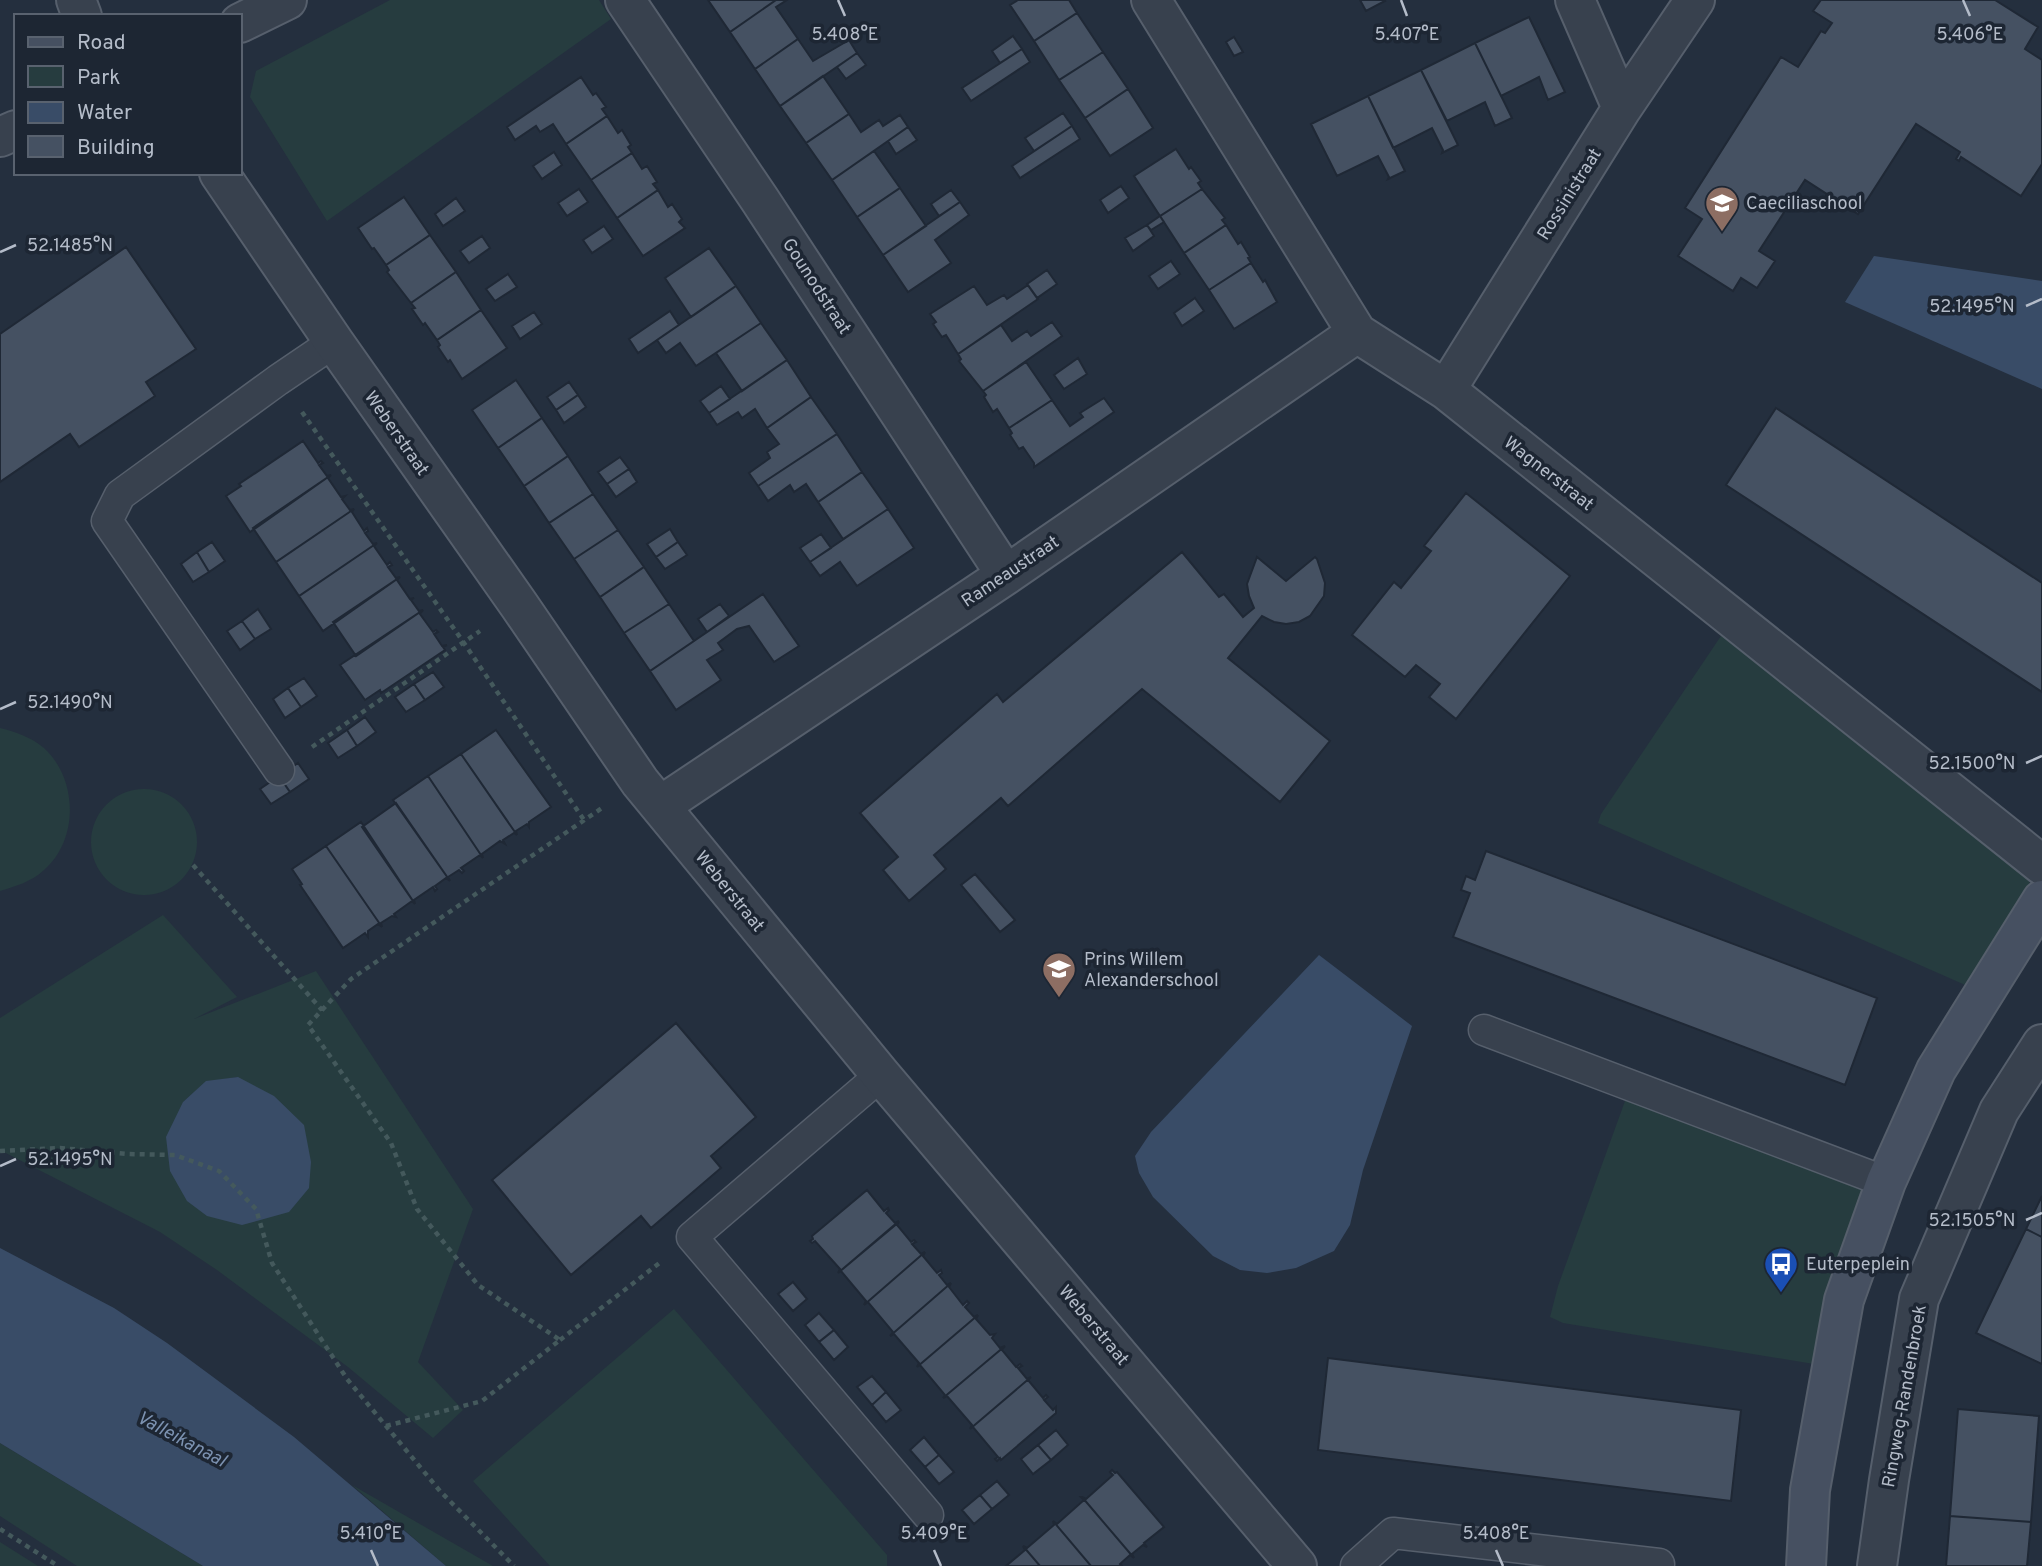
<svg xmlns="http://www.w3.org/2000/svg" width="2042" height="1566" font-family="Overpass,sans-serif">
<rect width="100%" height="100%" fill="#242f3e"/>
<!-- green -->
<path fill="#263c3f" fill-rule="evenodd" d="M390,0h209l12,19 -284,202 -77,-124 6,-26z
M1723,633l306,236 1,26 -58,93 -374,-165 3,-9z
M0,728c16,4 31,9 44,20 34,31 35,92 0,122 -13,12 -28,16 -44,21z
M91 842a53 53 0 1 1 106 0a53 53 0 1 1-106 0Z
M163,915l74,82 -43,22 122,-48 157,238 -55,153 45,48 -30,28 -85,-71 -131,-97 -57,-38 -160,-82v-132zM238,1077l-55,25 23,-20z
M1629,1090l242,97 -57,177 -251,-41 -13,-6 8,-31z
M674,1309l213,246v11h-337l-77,-85z
M0,1443l203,123h-126l-77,-50z
M352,1485l141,81h-47z
M0,1542l38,24h-38z"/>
<!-- water -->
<path fill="#394c67" d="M1874,256l168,25v108l-197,-87z
M1319,955l93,71 -49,144 -13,55 -16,26 -38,17 -29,5 -27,-3 -27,-14 -60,-59 -14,-24 -4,-17 16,-24z
M238,1077l36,19 30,29 7,37 -2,26 -20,24 -47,13 -35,-9 -20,-15 -17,-30 -4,-34 17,-35 23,-21z
M0,1248l114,60 53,35 127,94 152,129h-243l-203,-123z"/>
<!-- building -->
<path fill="#455162" stroke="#1f2835" stroke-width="2" d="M708,0h68l-46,32z
M776,0h11l-11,7 22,32 -43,30 -25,-37z
M1018,0h51l8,13 -43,28 -24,-36z
M1360,0h24l1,1 -19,10z
M1821,0h174l43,27 -13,22 17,11v104l-21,32 -60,-39 -2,4 -3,-2 4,-7 -44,-28 -58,90 -53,-34 -46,71 16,10 -18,27 -16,-10 -8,13 -55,-35 24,-37 -17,-11 96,-151 17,10 23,-36 4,2 7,-10 -19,-12z
M1077,13l26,39 -44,28 -25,-39z
M1529,17l36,75 -17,8 -9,-23 -38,19 -26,-53z
M1013,36l9,13 -22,14 -8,-12z
M1234,37l9,15 -9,4 -8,-14z
M798,39l15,22 36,-21 8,13 -77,53 -25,-37z
M1475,43l37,75 -17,8 -10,-24 -38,19 -26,-51z
M1022,49l8,13 -59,39 -9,-13z
M1103,52l25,37 -43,29 -26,-38z
M857,53l9,12 -20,14 -9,-12z
M1421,70l37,75 -16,8 1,-3 -11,-22 -39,20 -25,-52z
M823,76l26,38 -43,29 -26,-37z
M581,77l12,18 3,-2 10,14 -4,2 5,7 -41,28 -13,-20 -13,8 -4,-6 -21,14 -8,-13z
M1128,89l25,39 -43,28 -25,-38z
M1368,96l37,75 -17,8 1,-2 -11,-21 -41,20 -26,-52z
M1063,113l9,13 -38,25 -9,-13z
M849,114l12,18 18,-12 4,6 17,-11 8,12 -76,53 -26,-37z
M607,116l11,17 4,-3 9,15 -3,2 4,6 -41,27 -25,-36z
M1072,126l8,13 -60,39 -8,-12z
M908,127l9,13 -21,14 -8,-13z
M1176,149l13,20 2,-2 10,14 -3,2 4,6 -42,27 -26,-40z
M874,151l26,37 -43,29 -25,-37z
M554,152l8,13 -20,14 -9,-13z
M632,153l10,16 5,-3 10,16 -4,2 5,6 -41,28 -26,-38z
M1121,186l8,12 -21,15 -8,-13z
M900,188l26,38 -43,29 -26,-38z
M579,189l9,13 -21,14 -9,-13z
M1202,189l23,29 -3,2 4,5 -42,28 -24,-37z
M658,190l10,17 4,-3 10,15 -3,3 6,6 -42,28 -26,-38z
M951,190l9,12 -21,14 -8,-12z
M404,197l26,38 -44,30 -12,-17 -2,1 -14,-21z
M456,198l9,13 -22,15 -8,-12z
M960,202l9,13 -34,25 16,23 -43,29 -25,-37z
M1160,216l4,6 -13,8 -4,-5z
M1147,225l7,11 -21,15 -8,-13z
M1226,225l12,19 3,-2 9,15 -2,1 3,5 -42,27 -25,-37z
M604,226l9,13 -21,14 -9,-13z
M430,235l26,37 -45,31 -24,-31 2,-2 -3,-5z
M482,236l8,12 -21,15 -9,-12z
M126,247l70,102 -50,33 9,14 -76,51 -9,-13 -70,48v-148z
M709,248l27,38 -45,31 -26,-39z
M1171,261l9,13 -22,15 -9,-13z
M1251,263l12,19 2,-2 12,22 -43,27 -25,-39z
M1047,270l10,14 -20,14 -10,-14z
M456,272l25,38 -44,30 -12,-17 -2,2 -11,-16 3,-1 -4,-5z
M508,274l9,13 -22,14 -9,-12z
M1028,285l10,14 -80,55 -12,-19 -4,2 -9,-13 3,-2 -6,-8 44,-28 13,19 17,-10 3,4z
M736,286l25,37 -65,43 -16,-23 -14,10 -9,-13z
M1195,298l9,13 -22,15 -8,-13z
M481,310l26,38 -45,31 -12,-19 -2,2 -10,-15 2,-2 -3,-5z
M670,311l9,14 -41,28 -9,-14z
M534,312l8,12 -22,15 -8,-13z
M1052,322l10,14 -79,55 -24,-30 2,-2 -3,-5 43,-29 11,16 15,-10 4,5z
M761,323l26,37 -45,31 -26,-38z
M1078,358l9,16 -23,15 -10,-14z
M787,360l24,37 -44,31 -12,-19 -13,9 -4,-6 -21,13 -8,-12z
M1026,362l26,38 -43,28 -12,-19 -4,3 -9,-15 2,-2 -3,-4z
M516,380l26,38 -44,30 -26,-38z
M569,382l9,13 -22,15 -9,-13z
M721,386l9,13 -21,14 -9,-12z
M578,395l8,12 -22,16 -8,-13z
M811,397l26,37 -79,52 -9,-13 21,-15 -3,-6 12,-8 -12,-16z
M1104,398l10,14 -80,55v-4l-11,-16 -4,2 -9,-14 2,-2 -3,-5 43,-28 18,26 13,-9 -3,-4z
M1776,408l266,175v109l-316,-207z
M542,418l26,38 -44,30 -26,-38z
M837,434l25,38 -44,30 -12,-18 -12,8 -4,-7 -22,16 -10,-15z
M303,441l15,22 3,-2 2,2 -4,2 8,11 4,-1 -81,57 -24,-36 15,-10 -2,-2z
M568,456l25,38 -44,29 -25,-37z
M620,457l9,12 -22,15 -9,-12z
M629,469l8,13 -21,15 -9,-13z
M862,472l26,37 -45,30 -25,-37z
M331,475l-3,3 13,19 4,-1 -3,3 8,11 4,-1 -78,53 -23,-34z
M1466,493l104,83 -114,143 -27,-22 11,-13 -24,-19 -11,12 -53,-42 42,-53 7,6 30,-37 -7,-5z
M593,494l25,36 -44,29 -25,-36z
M354,509l-2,3 12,19 3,-3 1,3 -3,2 8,11 4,-1 -78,53 -23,-34z
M888,509l26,39 -57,38 -17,-24 -20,14 -10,-14z
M670,529l8,13 -22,15 -9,-13z
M618,530l26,37 -44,30 -26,-38z
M821,534l10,14 -21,14 -10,-14z
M212,542l13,19 -16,11 -12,-20z
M678,542l9,13 -22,14 -9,-12z
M377,543l-3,3 13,19 3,-3 2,3 -4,2 8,11 4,-1 -77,54 -24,-35z
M197,552l12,20 -16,10 -12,-18z
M1182,552l37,45 5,-3 19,23 11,-9 -5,-12 -2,-12 10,-27 29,24 29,-24 2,2 8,24 -1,13 -14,20 -11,6 -13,2 -12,-2 -12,-6 -34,42 102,83 -50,61 -138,-113 -134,117 -7,-8 -67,57 12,14 -37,32 -26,-31 15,-13 -38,-44 137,-119 6,8z
M644,567l25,37 -45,29 -24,-36z
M400,577l-3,3 13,19 4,-1 -3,2 8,11 4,-1 -67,46 -23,-34z
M763,594l36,52 -25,16 -25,-36 -12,3 -19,14 5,7 -16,10 14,20 -45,30 -26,-39z
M669,604l25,37 -44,30 -26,-38z
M720,604l9,12 -22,16 -9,-13z
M258,609l13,20 -16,10 -13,-18z
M423,610l-3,4 13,18 3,-2 2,2 -4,2 8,12 5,-1 -4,2 2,3 -64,43 -1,-3 -15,10 -25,-35z
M242,621l13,18 -15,11 -13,-19z
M433,672l11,15 -19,13 -11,-16z
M304,678l13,18 -16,11 -13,-19z
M414,684l11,16 -19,12 -11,-15z
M288,688l13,19 -16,11 -12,-19z
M365,717l11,15 -19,14 -10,-16z
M347,730l10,16 -19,12 -10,-15z
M496,730l55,77 -22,15v5l-2,-3 -11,7 1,4 -56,-81z
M461,754l56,81 -3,-2 -11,7 2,4 -5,-3 -18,13 1,4 -55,-82z
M298,763l11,16 -19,13 -11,-16z
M279,776l11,16 -19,12 -11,-15z
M428,776l55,82 -3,-3 -19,13 3,3 -2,2 -3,-3 -11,7 2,4 -57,-81z
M396,803l54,78 -4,-3 -11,8 2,3 -2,2 -2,-4 -19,13 1,4 -53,-77z
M361,822l54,82 -3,-3 -18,13 2,3 -4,-1 -11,7 1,4 -56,-81z
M326,846l56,81 -4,-3 -10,7v6l-3,-4 -22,15 -43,-63 2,-1 -10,-15z
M1486,851l391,147 -32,87 -392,-148 17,-44 -9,-3 5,-14 9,4z
M975,874l40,46 -15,12 -39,-47z
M676,1023l80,94 -45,39 10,12 -70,60 -10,-12 -70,59 -79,-95z
M867,1190l17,21 4,-3 1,2 -3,3 9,10 4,-2 -61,52 2,-4 -25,-28 -3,2 -2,-2 3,-2 -1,-3z
M2042,1196v41l-16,-8z
M899,1222l-2,3 14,17 3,-2 2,2 -4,2 9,10 4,-2 -61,53 2,-4 -25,-30 -3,2z
M2026,1229l16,8v127l-66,-31z
M925,1252l-2,4 14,17 4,-3 1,3 -3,2 8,10 4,-2 -61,53 3,-4 -25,-30 -4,3z
M793,1282l14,17 -14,12 -15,-17z
M951,1283l-2,4 14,18 4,-4 2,2 -4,4 9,10 4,-2 -61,52 2,-4 -25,-29 -4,2z
M819,1313l15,17 -15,12 -14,-17z
M978,1315l-2,4 14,16 5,-1 -3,4 8,10 5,-2 -62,52 2,-3 -25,-30 -3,2z
M834,1330l14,17 -14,13 -15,-18z
M1005,1346l-3,4 14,17 4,-3 2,2 -4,2 9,11 4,-2 -61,52 2,-4 -25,-29 -4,2z
M1328,1358l413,52 -10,91 -413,-51z
M872,1376l14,16 -14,13 -15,-18z
M1031,1377l-3,3 15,18 3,-3 2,2 -4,3 9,10 3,-3v6l-55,47 -1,-2 -3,3 -2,-2 3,-2 -25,-30 -3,2z
M886,1392l15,18 -15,12 -14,-17z
M1958,1409l81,7 -8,106 -81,-6z
M1056,1430l12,15 -17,15 -13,-15z
M924,1437l15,18 -14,12 -15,-17z
M1038,1445l13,15 -18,14 -12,-15z
M939,1455l15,17 -15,12 -14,-17z
M1112,1470l3,3 2,-1 47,55 -20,16 3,4 -4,-2 -11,9 2,4 -52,-61 4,2 27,-24 -3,-3z
M997,1481l12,14 -17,14 -12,-14z
M980,1495l12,14 -18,15 -12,-14z
M1081,1497h1l52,61 -4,-3 -10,9 2,2h-31l-38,-45 4,3 27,-24z
M1950,1516l81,6 -4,44h-81z
M1053,1521l38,45h-51l-17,-20 4,2 27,-23z
M1023,1546l17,20h-34l19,-16z"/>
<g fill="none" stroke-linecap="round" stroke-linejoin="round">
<!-- lane casing -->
<g stroke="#565f6c" stroke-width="33">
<path id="lane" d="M279,770l-172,-249 13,-26 158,-115 56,-38
M1484,1030l402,152
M881,1075l-189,162 236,278
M1356,1566l37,-33 266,31"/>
</g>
<!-- street casing -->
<g stroke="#565f6c" stroke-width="42">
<path id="street" d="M76,0l6,16
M625,0l135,200 246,375
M1151,0l206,333 89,57 596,475
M1575,0l47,108
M240,23l47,-23
M0,137l16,-7
M219,173l115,169 185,263 121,177 241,293 416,491
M1446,390l176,-282 73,-108
M660,806l346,-231 351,-242
M1877,1566l12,-86 30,-181 80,-188 43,-67"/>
</g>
<!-- secondary casing -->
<g stroke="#565f6c" stroke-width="42">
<path id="secondary" d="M1806,1566l4,-76 34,-190 42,-118 50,-112 106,-170"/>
</g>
<!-- path -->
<path stroke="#44595c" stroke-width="4.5" stroke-dasharray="5 5" stroke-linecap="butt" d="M302,412l162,231 120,177
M312,747l168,-116
M193,865l129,145
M0,1151l60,-3 68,6 47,1 44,16 37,38 16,54 75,116 93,112 74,75
M560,1340l102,-79
M386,1426l96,-25 78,-61 -82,-55 -61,-76 -26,-66 -83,-118 43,-46 251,-171
M0,1529l58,37"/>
<!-- lane -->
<use href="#lane" stroke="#38414e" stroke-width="30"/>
<!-- street -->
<use href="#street" stroke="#38414e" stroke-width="38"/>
<!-- secondary -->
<use href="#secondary" stroke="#465061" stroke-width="38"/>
</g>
<!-- ticks -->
<path fill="none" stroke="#b4bcc9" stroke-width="2.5" d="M838,0l7,16M1401,0l6,16M1963,0l7,16M0,252l16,-7M2026,306l16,-7M0,709l16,-7M2026,763l16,-7M0,1166l16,-7M2026,1220l16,-7M371,1550l7,16M934,1550l7,16M1496,1550l7,16"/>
<!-- icons -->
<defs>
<g id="school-pin" transform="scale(1.75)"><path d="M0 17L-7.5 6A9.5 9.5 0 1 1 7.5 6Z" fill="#8d6e63" stroke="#1d2633"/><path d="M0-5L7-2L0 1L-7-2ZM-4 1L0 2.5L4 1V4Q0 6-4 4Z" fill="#fff"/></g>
<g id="bus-pin" transform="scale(1.75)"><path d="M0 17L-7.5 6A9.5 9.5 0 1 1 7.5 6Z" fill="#1a4fb4" stroke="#1d2633"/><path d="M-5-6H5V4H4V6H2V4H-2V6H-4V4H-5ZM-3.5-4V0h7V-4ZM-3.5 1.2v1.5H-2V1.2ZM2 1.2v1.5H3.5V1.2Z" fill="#fff"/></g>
</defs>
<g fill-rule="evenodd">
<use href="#school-pin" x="1722" y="203"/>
<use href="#school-pin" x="1059" y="969"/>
<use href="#bus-pin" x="1781" y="1264"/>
</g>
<g text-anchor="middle" stroke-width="7" stroke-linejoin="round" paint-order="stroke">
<!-- street labels -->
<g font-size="18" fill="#b4bcc9" stroke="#1d2633">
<text transform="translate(1569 194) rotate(-58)" y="6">Rossinistraat</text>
<text transform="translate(817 286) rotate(57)" y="6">Gounodstraat</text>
<text transform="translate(397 433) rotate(55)" y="6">Weberstraat</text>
<text transform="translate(1549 473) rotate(38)" y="6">Wagnerstraat</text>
<text transform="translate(1010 571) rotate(-34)" y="6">Rameaustraat</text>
<text transform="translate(730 891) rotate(51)" y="6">Weberstraat</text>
<text transform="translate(1094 1325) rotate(50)" y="6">Weberstraat</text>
<text transform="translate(1904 1396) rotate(-80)" y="6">Ringweg-Randenbroek</text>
</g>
<!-- poi labels -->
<g font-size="18" fill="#b4bcc9" stroke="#1d2633" text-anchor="start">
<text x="1746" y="209">Caeciliaschool</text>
<text x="1084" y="965">Prins Willem<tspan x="1084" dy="21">Alexanderschool</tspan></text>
<text x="1806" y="1270">Euterpeplein</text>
</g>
<!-- water labels -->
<g font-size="19" font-style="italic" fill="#7c92b1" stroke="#1d2633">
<text transform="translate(182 1438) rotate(28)" y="7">Valleikanaal</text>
</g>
</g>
<g font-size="18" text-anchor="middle" fill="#b4bcc9" stroke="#1d2633" stroke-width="7" stroke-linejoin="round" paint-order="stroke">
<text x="845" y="40">5.408°E</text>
<text x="1407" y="40">5.407°E</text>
<text x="1970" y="40">5.406°E</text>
<text x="70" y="251">52.1485°N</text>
<text x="1972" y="312">52.1495°N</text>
<text x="70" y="708">52.1490°N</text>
<text x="1972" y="769">52.1500°N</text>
<text x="70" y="1165">52.1495°N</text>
<text x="1972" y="1226">52.1505°N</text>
<text x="371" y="1539">5.410°E</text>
<text x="934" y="1539">5.409°E</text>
<text x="1496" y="1539">5.408°E</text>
</g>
<!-- legend -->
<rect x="14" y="14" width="228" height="161" fill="#1d2633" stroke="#59626f" stroke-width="2"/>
<rect x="28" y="37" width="35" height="10" fill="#465061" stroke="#59626f" stroke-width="2"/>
<text x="77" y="49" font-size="21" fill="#b4bcc9">Road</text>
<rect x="28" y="66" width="35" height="21" fill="#263c3f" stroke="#59626f" stroke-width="2"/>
<text x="77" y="84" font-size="21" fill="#b4bcc9">Park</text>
<rect x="28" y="102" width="35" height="21" fill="#394c67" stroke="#59626f" stroke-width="2"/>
<text x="77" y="119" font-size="21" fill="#b4bcc9">Water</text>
<rect x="28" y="136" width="35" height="21" fill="#455162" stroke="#59626f" stroke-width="2"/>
<text x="77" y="154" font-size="21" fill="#b4bcc9">Building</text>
</svg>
